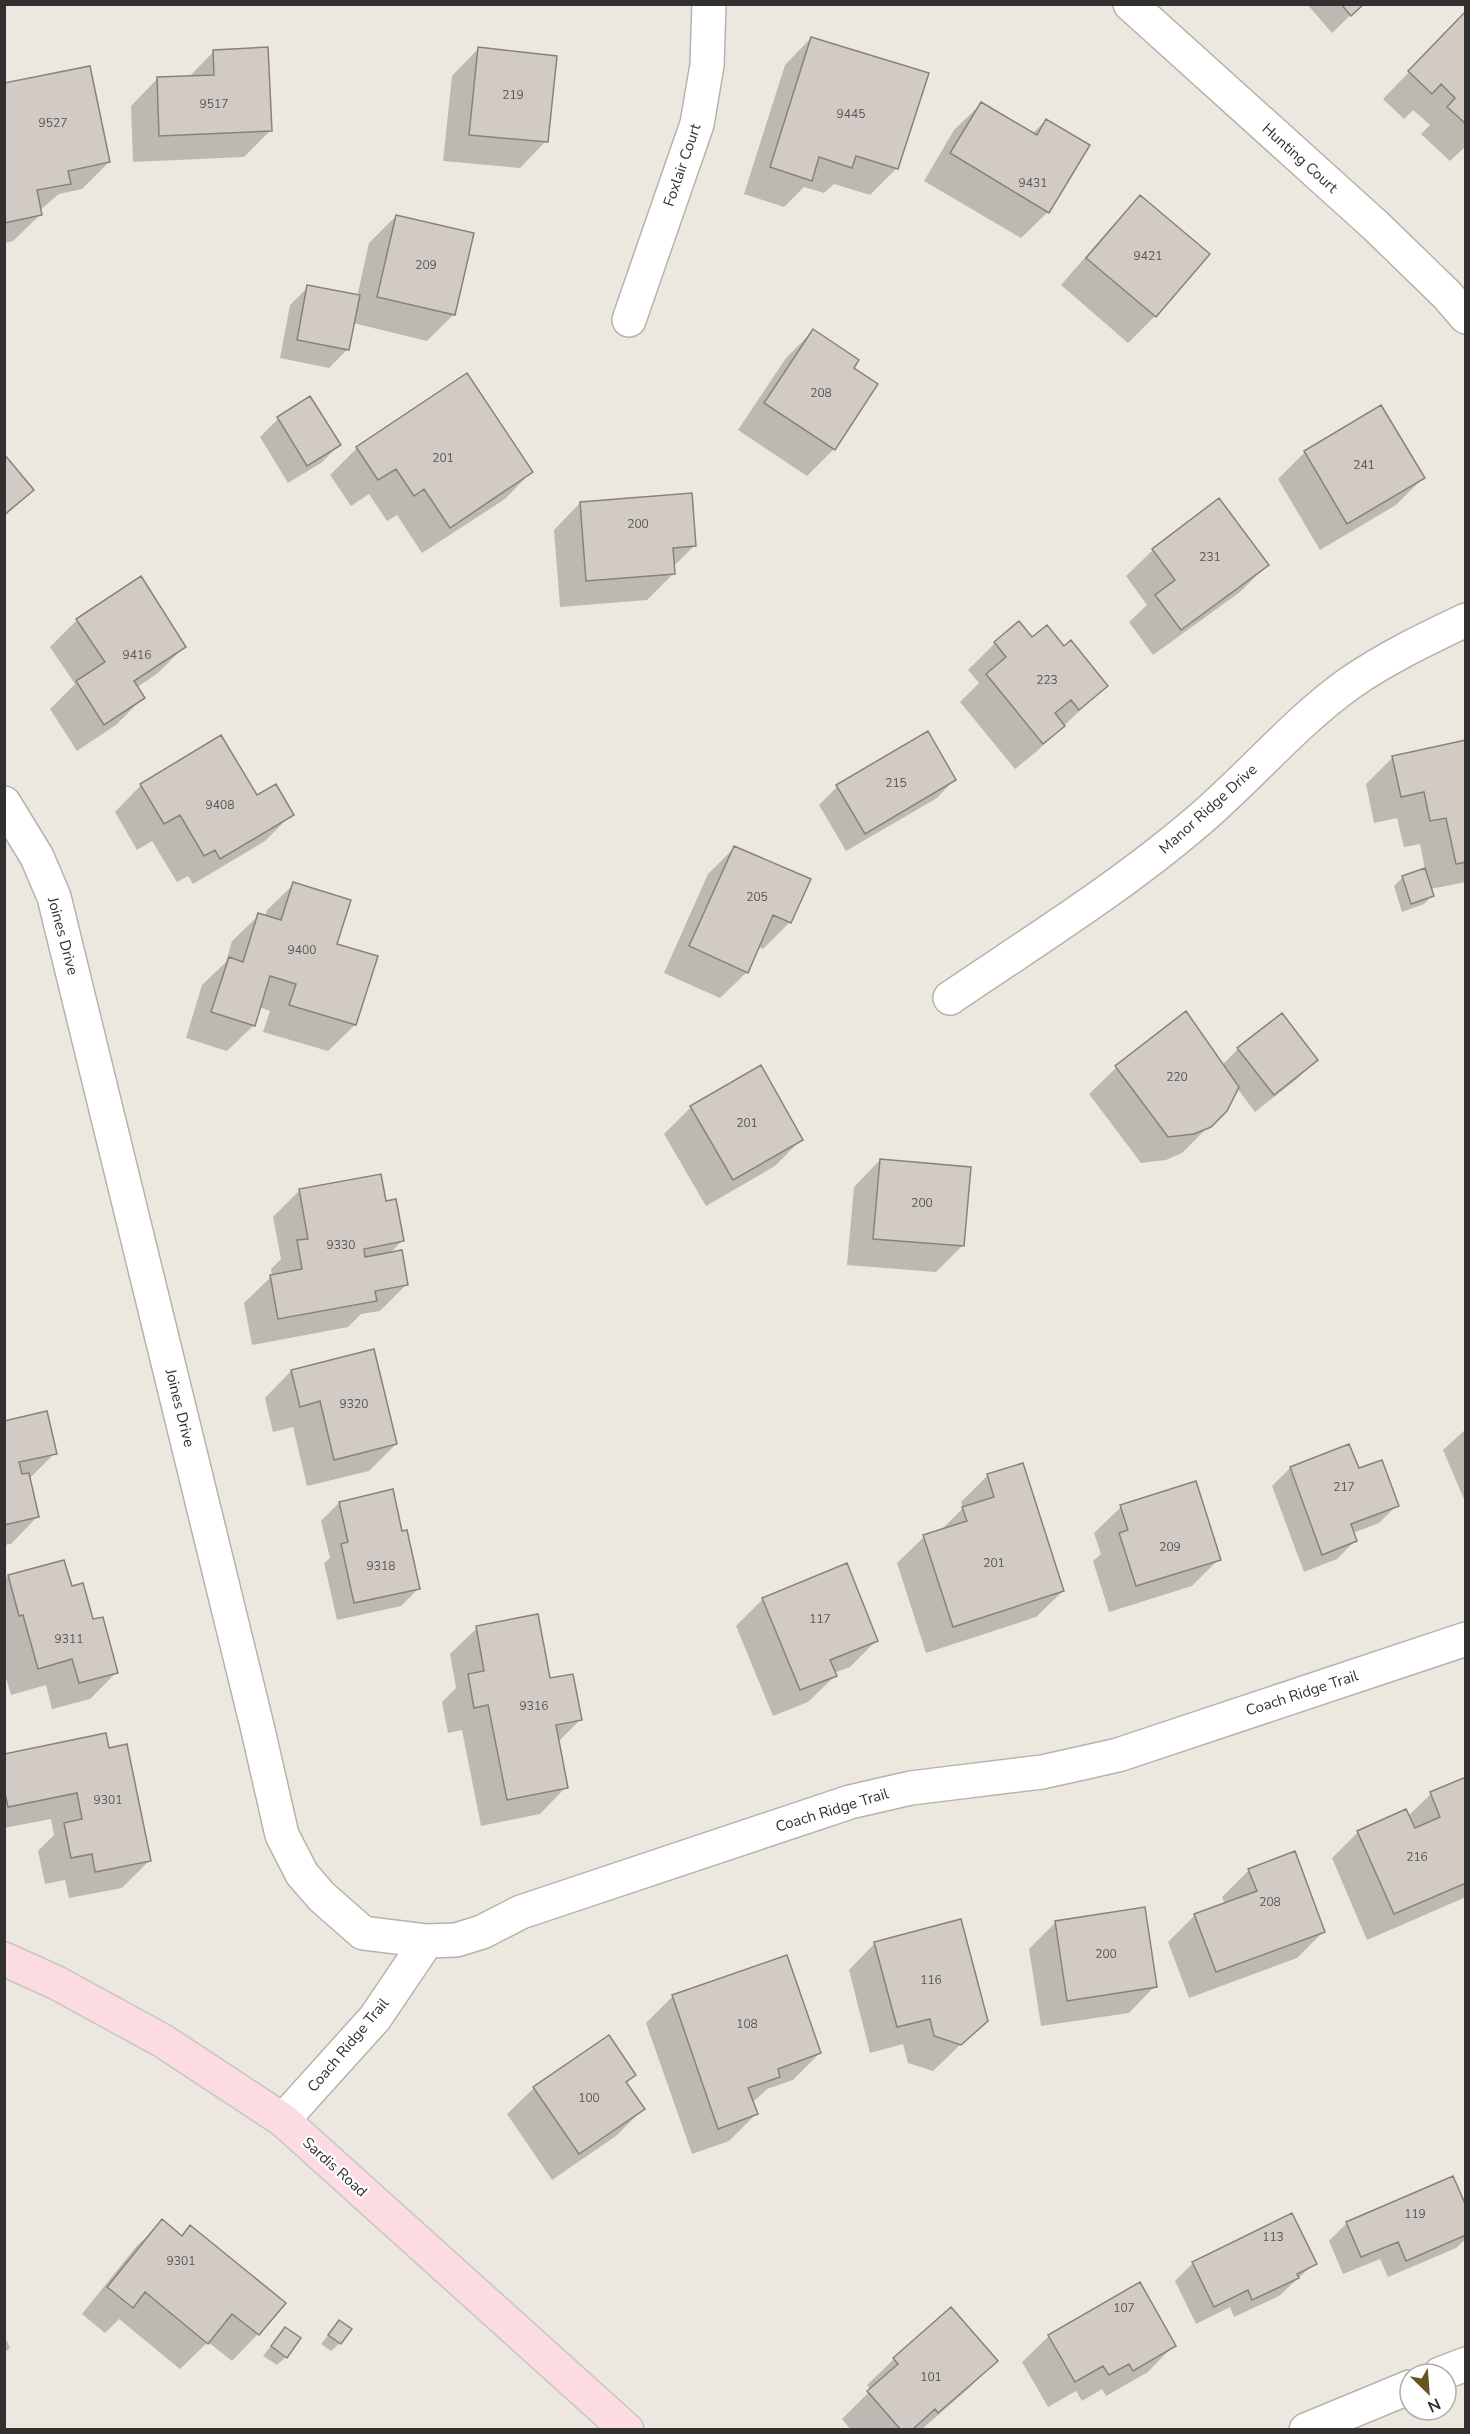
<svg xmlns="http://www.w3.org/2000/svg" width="1470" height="2434" font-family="'Nunito Sans',sans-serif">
<rect width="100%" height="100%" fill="#ece8e0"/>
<!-- shadow -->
<path fill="#0003" d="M1307,4h55l-30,29z
M1466,13v133l-16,15 -29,-27 9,-9 -17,-15 -9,9 -21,-20z
M811,38l86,130 -27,27 -36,-11 -10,9 -20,-6 -20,20 -40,-13 41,-129z
M478,49l68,92 -26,27 -77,-7 9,-85z
M214,51l57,79 -27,27 -111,5 -2,-56 26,-27 31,-1z
M4,85l105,77 -27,27 -23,5 -20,17 1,4 -27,26 -9,2z
M981,104l51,30 14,-14 2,92 -27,26 -97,-57 30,-51z
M1140,197l67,57 -52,62 -27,27 -67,-58 53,-61z
M396,216l58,98 -27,27 -74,-18 -6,27 -18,18 -49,-10 10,-53 18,-18 49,10 12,-54z
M813,331l21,118 -27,27 -69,-46 48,-72z
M310,398l29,47 -18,18 -33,20 -28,-46 18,-18z
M357,448l174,24 -26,27 -83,54 -25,-38 -10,6 -18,-27 -18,12 -21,-31z
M1305,452l118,26 -27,27 -76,45 -42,-71z
M4,457l28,33 -28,27z
M580,503l115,42 -22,22 1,6 -27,27 -87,7 -6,-77z
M1153,550l114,15 -27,27 -87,63 -24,-33 18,-17 -21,-29z
M140,578l44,69 -26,26 -22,15 7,10 -27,27 -39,26 -27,-42 25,-25 -25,-37 27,-27z
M1032,639l32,9 42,38 -70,66 -21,17 -55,-67 19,-19 -11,-13 27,-27z
M1466,742v140l-36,7 2,7 -8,8 -22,8 -8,-26 9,-9 22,-7 -5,-26 -16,3 -7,-29 -23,5 -8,-39 27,-27z
M954,780l-17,18 -91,53 -27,-46 18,-18z
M141,785l116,12 35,17 -27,27 -72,43 -5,-8 -11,6 -25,-41 -15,9 -22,-38z
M735,847l55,75 -27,27 -5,-3 -11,26 -27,26 -56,-25 44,-99z
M294,884l41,61 20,80 -27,26 -65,-19 7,-21 -11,-4 -5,18 -27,26 -41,-13 16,-53 24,-23 6,-21 27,-26 6,2 2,-7z
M1185,1013l37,52 16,-16 78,11 -18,18 -43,34 -18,-24 -12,22 -43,43 -16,7 -25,3 -52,-69 27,-26z
M691,1107l111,32 -27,27 -69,40 -42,-72z
M880,1160l82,86 -26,26 -89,-7 7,-78z
M300,1190l85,13 17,38 -13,13 18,30 -27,27 -19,3 -13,13 -96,18 -8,-42 28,-27 -1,-7 10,-10 -8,-42z
M291,1371l105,73 -27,27 -62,15 -14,-59 -20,5 -8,-34z
M4,1422l51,31 -26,26 8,38 -26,27 -7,1z
M1466,1429v75l-23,-54z
M1290,1468l68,2 39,35 -18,18 -26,10 2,8 -18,18 -33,13 -32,-86z
M988,1475l75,116 -27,26 -110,36 -29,-90 27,-26 16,-6 23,-23 -2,-6z
M339,1503l80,85 -18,18 -64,14 -13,-57 6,-5 -9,-37z
M1121,1507l98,52 -27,27 -83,26 -16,-51 8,-7 -7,-21z
M8,1576l63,12 21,33 25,51 -27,27 -38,10 -6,-24 -35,10 -7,-24v-91z
M763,1599l113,42 -26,26 -16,6 1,3 -27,26 -35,14 -37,-90z
M477,1628l72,52 31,40 -22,22 8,45 -26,27 -59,12 -19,-96 -14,3 -6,-31 14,-14 -6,-34z
M108,1749l41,112 -27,27 -53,10 -4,-18 -20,4 -7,-33 16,-16 -3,-16 -47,9v-73z
M1466,1779v118l-99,43 -35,-82 26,-26 50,-16 23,-22z
M1249,1870l75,61 -27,27 -108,40 -21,-56 27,-27 30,-11 -3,-7z
M1056,1922l99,64 -26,27 -88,13 -12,-77z
M875,1943l111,77 -53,51 -25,-8 -5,-19 -33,9 -21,-83z
M673,1996l147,57 -27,27 -26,9 -15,14 4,11 -27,27 -37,13 -46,-131z
M634,2075l-8,9 17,25 -27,27 -64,44 -45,-66 27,-26z
M1466,2210v29l-10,9 -68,29 -8,-18 -37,15 -14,-33 18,-18z
M162,2221l19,16 9,-10 68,107 -26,27 -24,-19 -28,27 -61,-50 -14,14 -23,-19 53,-66z
M1193,2263h122l-36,33 -45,21 -4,-10 -34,17 -21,-43z
M339,2322l1,21 -9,8 -10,-7z
M285,2329l1,28 -9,8 -14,-9z
M4,2335l6,13 -6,5z
M1049,2336l125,9 -26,27 -42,24 -4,-7 -20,12 -6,-10 -28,16 -26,-45z
M894,2359l102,2 -27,27 -48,42h-70l-9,-11 29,-29 -4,-5z"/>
<!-- building -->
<path fill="#d1cac5" stroke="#88827d" stroke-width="1.5" d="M1341,4h23l-13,12z
M1466,11v113l-19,-17 8,-9 -14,-14 -9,10 -24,-23z
M811,37l118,36 -31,96 -42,-13 -4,12 -33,-11 -7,24 -42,-14z
M268,47l4,84 -113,5 -2,-59 57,-2 -1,-25z
M478,47l79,9 -9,86 -79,-7z
M90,66l20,96 -42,9 3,13 -34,6 5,25 -38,8v-140z
M981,102l56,33 9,-16 44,26 -41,68 -99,-60z
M1140,195l70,59 -54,63 -70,-59z
M396,215l78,18 -19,82 -78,-18z
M307,285l53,10 -11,55 -52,-10z
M813,329l46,31 -5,8 24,16 -43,66 -71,-47z
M467,373l66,99 -83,56 -26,-39 -10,7 -18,-27 -18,11 -22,-33z
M310,396l31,49 -34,21 -30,-49z
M1381,405l44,73 -78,46 -43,-73z
M4,454l30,36 -30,25z
M692,493l4,53 -23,2 2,26 -89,7 -6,-79z
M1219,498l50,67 -88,65 -26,-35 20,-15 -23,-31z
M141,576l45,71 -52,34 11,17 -41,27 -28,-44 29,-19 -29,-43z
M1019,621l13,16 15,-12 17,21 7,-6 37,46 -29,24 -8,-10 -16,13 10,13 -22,18 -57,-70 20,-17 -12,-15z
M928,731l28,49 -91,54 -29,-49z
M221,735l36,60 19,-11 18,31 -74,44 -5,-9 -11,6 -24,-41 -16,9 -24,-40z
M1466,740v122l-10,2 -10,-46 -16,3 -6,-29 -23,5 -9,-41z
M734,846l77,33 -20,44 -18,-8 -25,58 -59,-27z
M1425,868l9,28 -23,8 -9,-28z
M293,882l58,18 -14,44 41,12 -22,69 -67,-20 7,-21 -26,-8 -15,50 -44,-14 18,-55 14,5 15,-49 23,7z
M1186,1011l53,76 -12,24 -16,16 -17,7 -26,3 -53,-71z
M1282,1013l36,47 -44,35 -37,-47z
M761,1065l42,75 -70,40 -43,-74z
M880,1159l91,8 -7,79 -91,-7z
M381,1174l5,27 10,-2 8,42 -40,8 1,8 37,-7 6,35 -33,6 2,10 -99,18 -8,-44 32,-6 -5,-29 11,-1 -9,-50z
M374,1349l23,95 -63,16 -14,-59 -20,6 -9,-37z
M47,1411l10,43 -38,8 3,12 7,-1 10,44 -35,8v-104z
M1349,1444l10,24 23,-8 17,46 -48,18 6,17 -35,14 -32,-88z
M1023,1463l41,128 -111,36 -30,-92 44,-14 -5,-14 32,-10 -7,-23z
M1196,1481l25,79 -85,26 -17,-53 9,-3 -8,-25z
M393,1489l9,42 5,-1 13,59 -66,14 -13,-59 7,-2 -9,-40z
M64,1560l8,26 11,-3 10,36 10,-2 15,56 -39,10 -7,-24 -34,10 -15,-54 -4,1 -11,-41z
M847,1563l31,78 -48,19 7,16 -37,14 -38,-92z
M538,1614l12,64 23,-4 9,46 -26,5 12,63 -61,12 -19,-95 -14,3 -6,-34 16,-3 -8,-45z
M106,1733l3,15 18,-4 24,117 -56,11 -3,-18 -21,4 -7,-35 18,-4 -5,-26 -69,14 -4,-18v-35z
M1466,1777v106l-72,31 -37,-83 49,-22 9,19 25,-11 -10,-25z
M1295,1851l30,81 -109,40 -22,-58 63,-23 -9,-22z
M1145,1907l12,80 -90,14 -12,-80z
M961,1919l27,102 -27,24 -27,-9 -4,-17 -33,8 -23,-85z
M787,1955l34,98 -43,16 2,8 -32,11 10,26 -40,15 -46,-134z
M609,2035l27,40 -10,7 19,27 -66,45 -46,-67z
M1453,2176l13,30v29l-60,26 -8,-19 -37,15 -15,-35z
M1292,2213l25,51 -20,10 2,4 -47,22 -4,-10 -34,17 -22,-45z
M162,2219l20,17 8,-11 96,78 -27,32 -27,-21 -24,30 -63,-52 -12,16 -26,-21z
M1140,2282l36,64 -43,25 -4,-7 -20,11 -6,-9 -28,16 -27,-47z
M951,2307l47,54 -60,52 -3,-4 -23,21h-11l-34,-39 31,-27 -5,-6z
M339,2320l13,9 -11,15 -13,-9z
M285,2327l16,11 -14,20 -16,-12z"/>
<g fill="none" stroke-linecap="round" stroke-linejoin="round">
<!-- minor casing -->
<g stroke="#b7b3ac" stroke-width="36">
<path id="minor" d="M1130,4l246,222 71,69 19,22
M629,320l68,-196 10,-59 2,-61
M4,803l33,54 17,40 204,833 24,105 20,39 20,23 41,36 64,8
M950,998c84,-57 171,-111 248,-177 52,-44 96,-98 152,-138 36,-25 76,-44 116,-63
M283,2120l92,-102 52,-77 29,-1 26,-8 39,-20 329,-110 61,-14 131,-16 76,-17 348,-116
M1440,2374l26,-10
M1306,2430l104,-43"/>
</g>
<!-- major casing -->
<g stroke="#c6c5c5" stroke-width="36">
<path id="major" d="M4,1959l53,24 106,58 120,79 344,310"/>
</g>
<!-- minor -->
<use href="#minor" stroke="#fff" stroke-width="33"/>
<!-- major -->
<use href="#major" stroke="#fddbe2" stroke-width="33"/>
</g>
<g text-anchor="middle" stroke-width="4.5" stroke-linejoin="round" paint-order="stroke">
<!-- number labels -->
<g font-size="12" fill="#5a5754">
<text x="513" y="99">219</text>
<text x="214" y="108">9517</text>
<text x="851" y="118">9445</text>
<text x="53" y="127">9527</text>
<text x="1033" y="187">9431</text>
<text x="1148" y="260">9421</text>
<text x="426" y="269">209</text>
<text x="821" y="397">208</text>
<text x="443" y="462">201</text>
<text x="1364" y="469">241</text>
<text x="638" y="528">200</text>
<text x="1210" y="561">231</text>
<text x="137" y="659">9416</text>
<text x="1047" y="684">223</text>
<text x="896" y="787">215</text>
<text x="220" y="809">9408</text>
<text x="757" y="901">205</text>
<text x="302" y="954">9400</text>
<text x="1177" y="1081">220</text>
<text x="747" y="1127">201</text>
<text x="922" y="1207">200</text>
<text x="341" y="1249">9330</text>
<text x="354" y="1408">9320</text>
<text x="1344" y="1491">217</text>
<text x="1170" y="1551">209</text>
<text x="994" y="1567">201</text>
<text x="381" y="1570">9318</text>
<text x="820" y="1623">117</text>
<text x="69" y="1643">9311</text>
<text x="534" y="1710">9316</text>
<text x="108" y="1804">9301</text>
<text x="1417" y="1861">216</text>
<text x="1270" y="1906">208</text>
<text x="1106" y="1958">200</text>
<text x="931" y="1984">116</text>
<text x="747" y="2028">108</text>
<text x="589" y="2102">100</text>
<text x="1415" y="2218">119</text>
<text x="1273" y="2241">113</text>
<text x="181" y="2265">9301</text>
<text x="1124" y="2312">107</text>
<text x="931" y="2381">101</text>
</g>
<!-- street labels -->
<g font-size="15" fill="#33312f" stroke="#fff">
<text transform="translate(1300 158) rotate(42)" y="5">Hunting Court</text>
<text transform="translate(682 165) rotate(-71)" y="5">Foxlair Court</text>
<text transform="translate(1208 809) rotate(-42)" y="5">Manor Ridge Drive</text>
<text transform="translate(63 936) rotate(75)" y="5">Joines Drive</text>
<text transform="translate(180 1408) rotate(76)" y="5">Joines Drive</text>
<text transform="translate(1302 1693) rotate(-18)" y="5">Coach Ridge Trail</text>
<text transform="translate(832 1810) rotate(-17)" y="5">Coach Ridge Trail</text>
<text transform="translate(348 2045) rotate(-50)" y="5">Coach Ridge Trail</text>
<text transform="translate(335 2167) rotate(42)" y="5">Sardis Road</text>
</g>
</g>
<!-- border -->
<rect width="1470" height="2434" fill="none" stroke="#33312f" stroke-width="12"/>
<!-- north arrow -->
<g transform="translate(1428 2392) rotate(155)"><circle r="28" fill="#ffffff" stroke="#adadac" stroke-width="1.5"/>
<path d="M0-4.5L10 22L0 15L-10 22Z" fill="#685423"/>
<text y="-9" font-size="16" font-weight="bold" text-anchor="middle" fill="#33312f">N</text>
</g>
</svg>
